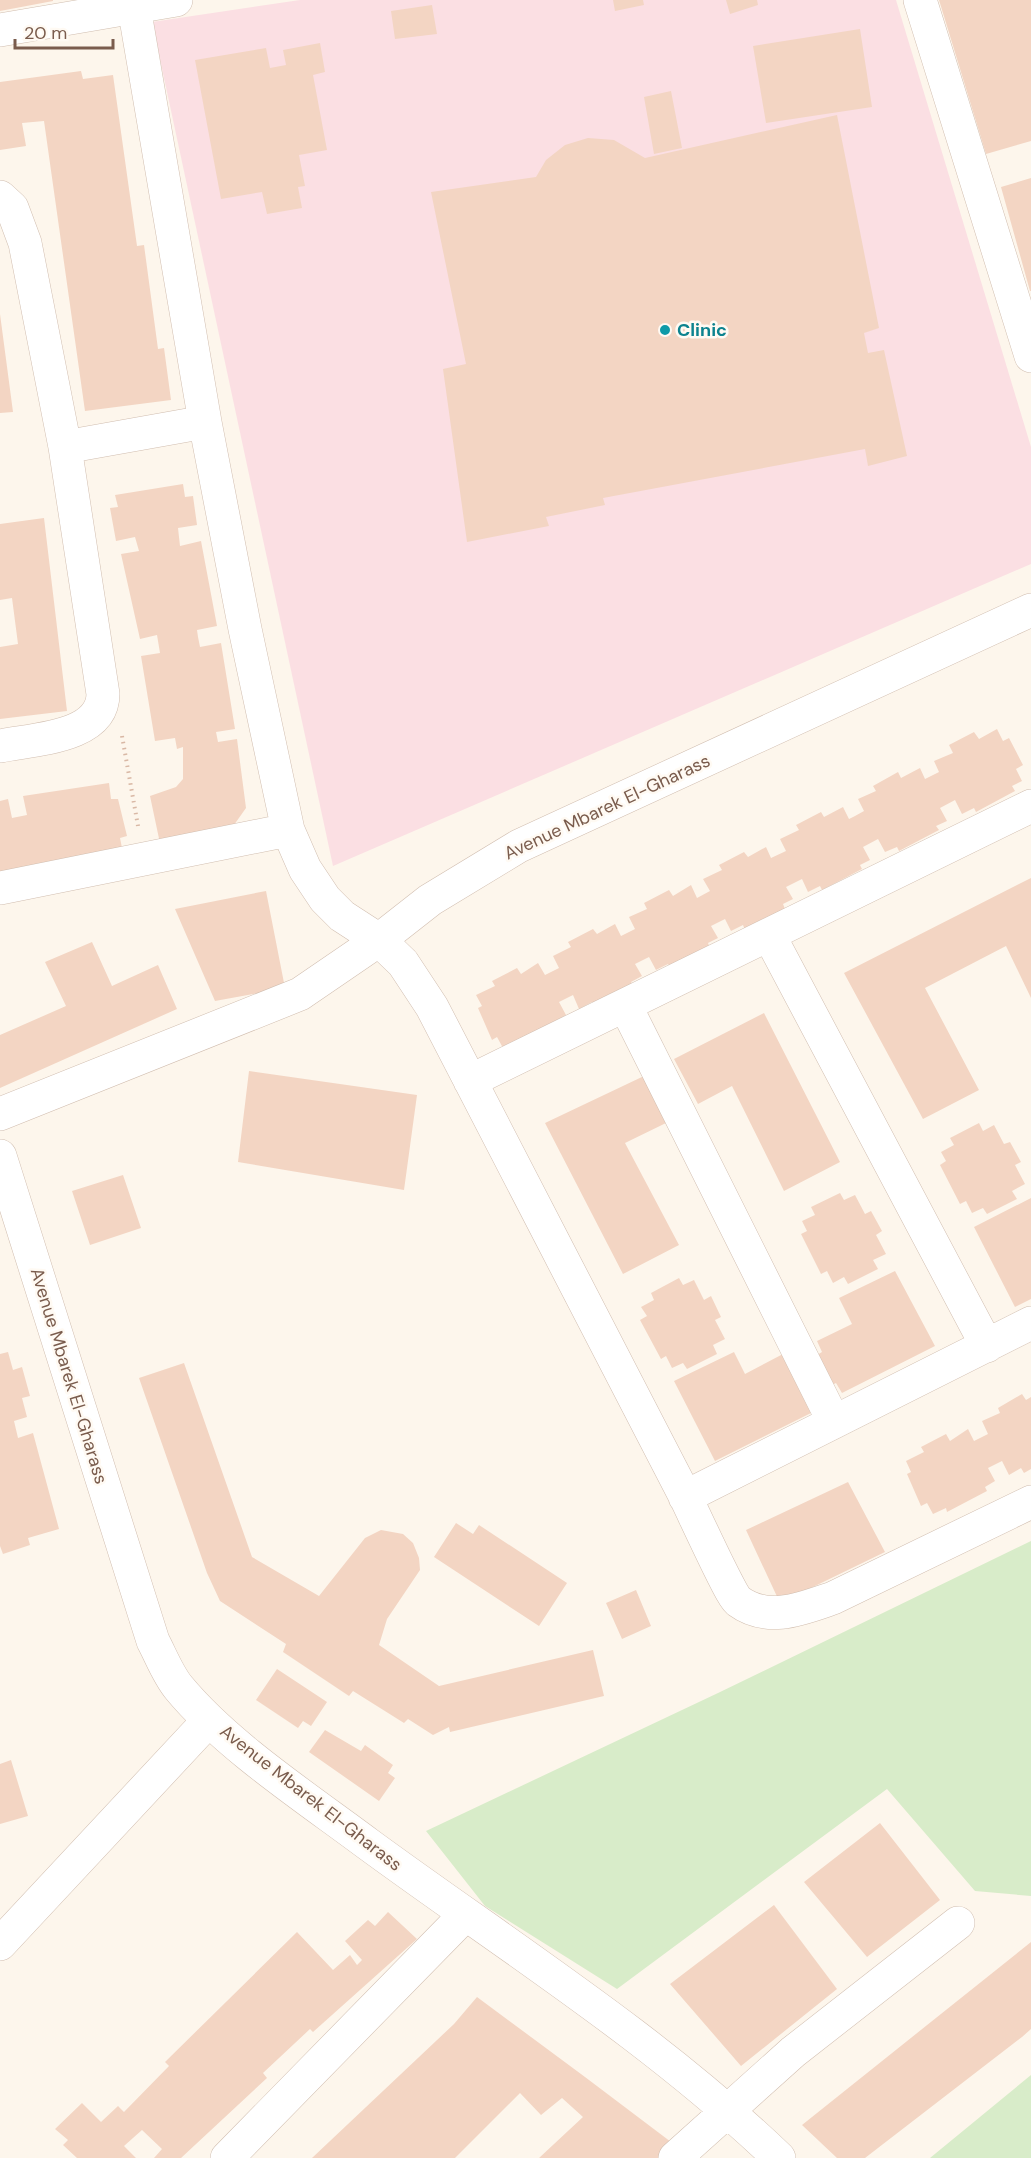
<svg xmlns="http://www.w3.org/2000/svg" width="1031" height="2158" font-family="'DM Sans',sans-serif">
<rect width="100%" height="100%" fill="#fdf6ec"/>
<!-- medical -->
<path fill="#fbdfe3" d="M300,0h596l135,447v117l-698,302 -181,-844z"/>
<!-- green -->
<path fill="#d8ecc9" d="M1031,1541v355l-56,-5 -88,-102 -270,200 -132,-83 -59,-75 292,-138z
M1031,2075v83h-101z"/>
<!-- building -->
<path fill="#f3d5c3" d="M0,0h53v1l-53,10z
M613,0h30l1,5 -29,6z
M726,0h31l1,5 -28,9z
M939,0h92v141l-45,13z
M432,5l5,29 -42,5 -4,-28z
M860,29l12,78 -106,16 -13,-77z
M320,43l5,29 -12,3 14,75 -28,5 6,31 -7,1 4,21 -35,6 -5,-22 -41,7 -26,-139 71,-12 4,20 16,-3 -3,-15z
M81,71l2,8 30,-4 24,171 7,-1 14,104 6,-1 7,52 -86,11 -41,-290 -22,2 4,23 -26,4v-68z
M671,91l11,57 -28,6 -10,-57z
M837,115l42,213 -15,5 4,20 16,-3 23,106 -39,10 -3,-17 -262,49 2,7 -59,12 3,9 -82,16 -24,-173 23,-5 -35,-172 105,-15 10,-17 19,-15 23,-7 26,2 31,18z
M1031,178v113h-1l-29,-104z
M0,314l13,98 -13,1z
M183,484l2,13 8,-1 4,29 -19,3 2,18 21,-5 16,85 -20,4 1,7 2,10 21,-4 14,86 -19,3 2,10 19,-3 9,69 -17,24 -68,16 -11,-52 26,-9 7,-8v-32l-6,2 -2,-11 -20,3 -14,-85 19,-3 -3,-18 -17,4 -19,-85 18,-3 -4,-14 -19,4 -6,-33 8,-1 -3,-12z
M44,518l23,193 -67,8v-72l18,-3 -6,-46 -12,2v-76z
M997,729l6,12 6,-3 14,27 -7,4 6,12 -10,5 3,5 -39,21 -2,-4 -12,6 -7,-14 -15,8 7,13 -11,5 3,4 -40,21 -2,-4 -12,5 -7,-13 -15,8 7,13 -10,5 2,4 -40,21 -2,-4 -12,6 -6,-13 -16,8 7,12 -10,5 2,5 -40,21 -2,-5 -12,6 -6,-12 -14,7 7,12 -10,5 2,5 -39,21 -3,-5 -12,6 -7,-13 -14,7 7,12 -11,6 3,4 -40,21 -2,-5 -13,7 -6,-14 -14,7 7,13 -10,6 2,4 -55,23 -6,-11 -5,3 -14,-32 4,-2 -6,-11 19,-9 -3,-5 25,-13 4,6 17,-11 7,12 14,-7 -6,-12 18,-9 -3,-5 25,-13 4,5 18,-10 6,12 14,-7 -6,-12 18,-8 -3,-6 25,-13 4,6 18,-11 6,13 13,-7 -7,-12 19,-9 -3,-5 25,-13 4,5 18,-10 5,11 15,-7 -6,-12 19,-9 -3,-5 25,-13 3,5 19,-10 6,12 6,-3 9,-5 -6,-12 18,-8 -3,-5 25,-14 3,6 19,-10 5,11 14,-7 -5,-11 19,-8 -4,-8 25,-13 5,7z
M109,783l2,16h7l9,37 -7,2 4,20 -124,23v-80l8,-2 4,19 15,-3 -4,-19z
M1031,878v120l-25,-52 -81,42 54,102 -56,29 -79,-146z
M266,891l19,97 -70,13 -40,-92z
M92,942l20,44 46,-21 19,44 -177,79v-53l66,-29 -21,-44z
M764,1013l76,149 -56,29 -52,-105 -34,18 -24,-45z
M249,1071l168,24 -13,95 -166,-28z
M644,1076l22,47 -41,20 54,102 -56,29 -78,-151z
M979,1123l4,8 11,-6 10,19 6,-2 11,20 -6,3 10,19 -13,7 5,8 -30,15 -4,-6 -11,5 -6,-12 -6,3 -20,-39 6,-4 -5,-9 13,-7 -4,-7z
M123,1175l18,53 -51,17 -18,-54z
M840,1193l4,7 11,-5 10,19 6,-3 11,20 -6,4 10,19 -13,6 5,9 -30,15 -4,-7 -11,6 -6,-12 -6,3 -20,-40 6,-3 -5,-10 13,-6 -4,-8z
M1031,1198v101l-16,8 -41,-80z
M895,1271l40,75 -93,47 -6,-10 -4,2 -15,-30 5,-3 -5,-11 35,-17 -13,-26z
M679,1278l4,7 11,-5 10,20 7,-4 10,21 -6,3 10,19 -12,6 4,9 -30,15 -4,-6 -11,5 -6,-12 -5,3 -21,-39 7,-4 -6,-9 13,-7 -3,-7z
M8,1352l5,18 9,-3 8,29 -8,2 5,19 -13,4 4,17 15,-5 26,96 -31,9 2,7 -27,9 -3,-8v-192z
M734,1352l11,22 38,-20 30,58 -98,49 -41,-80z
M184,1363l68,194 67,39 46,-58 16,-8 22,4 10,9 6,15 1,12 -33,49 -8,26 60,41 154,-36 11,46 -154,36 -1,-5 -16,8 -25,-16 -4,4 -51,-32 -4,5 -66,-44 3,-8 -66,-43 -13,-28 -68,-195z
M1022,1394l4,6 5,-3v72l-7,4 -3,-5 -12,7 -7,-14 -14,7 7,13 -10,6 2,4 -40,21 -1,-4 -13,6 -6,-11 -6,3 -14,-32 4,-2 -5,-11 18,-9 -3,-5 25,-13 4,7 18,-12 6,12 14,-7 -6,-13 18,-8 -2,-5z
M848,1482l37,70 -105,51 -34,-73z
M456,1523l17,11 6,-9 88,58 -28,43 -105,-69z
M636,1590l15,36 -29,13 -16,-36z
M277,1669l50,33 -16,24 -8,-5 -5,7 -42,-28z
M325,1730l36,21 4,-6 28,20 -5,8 7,5 -16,23 -70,-49z
M11,1760l17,56 -28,8v-60z
M880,1823l60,77 -73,57 -63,-75z
M774,1905l63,84 -96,77 -71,-82z
M388,1912l29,27 -104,93 -3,-3 -47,44 4,5 -86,80h-27l8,-9 -20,-19 -18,16 12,12h-59l-14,-13 5,-5 -13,-11 27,-26 19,19 17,-16 6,6 45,-46 -4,-4 132,-130 36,38 17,-15 7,10 5,-5 -17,-19 23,-21 7,6z
M1031,1942v87l-9,8 -157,121h-28l-35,-33z
M477,1997l108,80 90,68 -16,13h-120l44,-41 -21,-19 -21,17 -21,-22 -65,65h-143l142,-134z"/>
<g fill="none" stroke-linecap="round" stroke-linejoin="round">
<!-- minor casing -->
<g stroke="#d1beb0" stroke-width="34">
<path id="minor" d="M920,0l111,356
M134,7l71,415 40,207 43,201 17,39 20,30 17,17 37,24 24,23 29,44c84,163 169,326 253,489 7,14 47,102 53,105 30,22 63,8 95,-3l198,-96
M0,30l176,-30
M0,197l12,11 13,35 40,204 38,247c0,44 -70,45 -103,52
M65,447l140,-25
M0,888l288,-58
M769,935l218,411
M625,1005l209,417
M470,1081l561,-275
M0,1114l300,-120 79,-54 51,-40 89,-54 512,-236
M0,1156l153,485c8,15 15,34 26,47 48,58 129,111 189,156 139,102 286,194 411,314
M685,1497l346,-174
M0,1944l209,-224
M227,2158l238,-243
M675,2158l118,-106 165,-129"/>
</g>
<!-- path -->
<path stroke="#d9b8a5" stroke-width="4" stroke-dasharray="1.5 4.5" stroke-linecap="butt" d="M122,736l16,90"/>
<!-- minor -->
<use href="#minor" stroke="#fff" stroke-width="33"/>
</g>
<!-- markers -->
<circle fill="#0f9aa8" stroke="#fffaf3" stroke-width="2" cx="665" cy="330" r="6"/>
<g text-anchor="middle" stroke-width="5" stroke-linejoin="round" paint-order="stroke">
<!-- culture labels -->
<g font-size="18" font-weight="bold" fill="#0d838f" stroke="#fffaf3" text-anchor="start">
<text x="677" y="336">Clinic</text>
</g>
<!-- street labels -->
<g font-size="18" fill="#7a5c4d" stroke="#fffaf3">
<text transform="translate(607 807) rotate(-25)" y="6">Avenue Mbarek El-Gharass</text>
<text transform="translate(69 1376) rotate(73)" y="6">Avenue Mbarek El-Gharass</text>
<text transform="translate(311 1798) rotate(38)" y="6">Avenue Mbarek El-Gharass</text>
</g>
</g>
<!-- scale -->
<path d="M15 39v9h98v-9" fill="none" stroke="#7a5c4d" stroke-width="3"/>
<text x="24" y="39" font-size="18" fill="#7a5c4d" stroke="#fffaf3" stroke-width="4.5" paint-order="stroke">20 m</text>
</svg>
